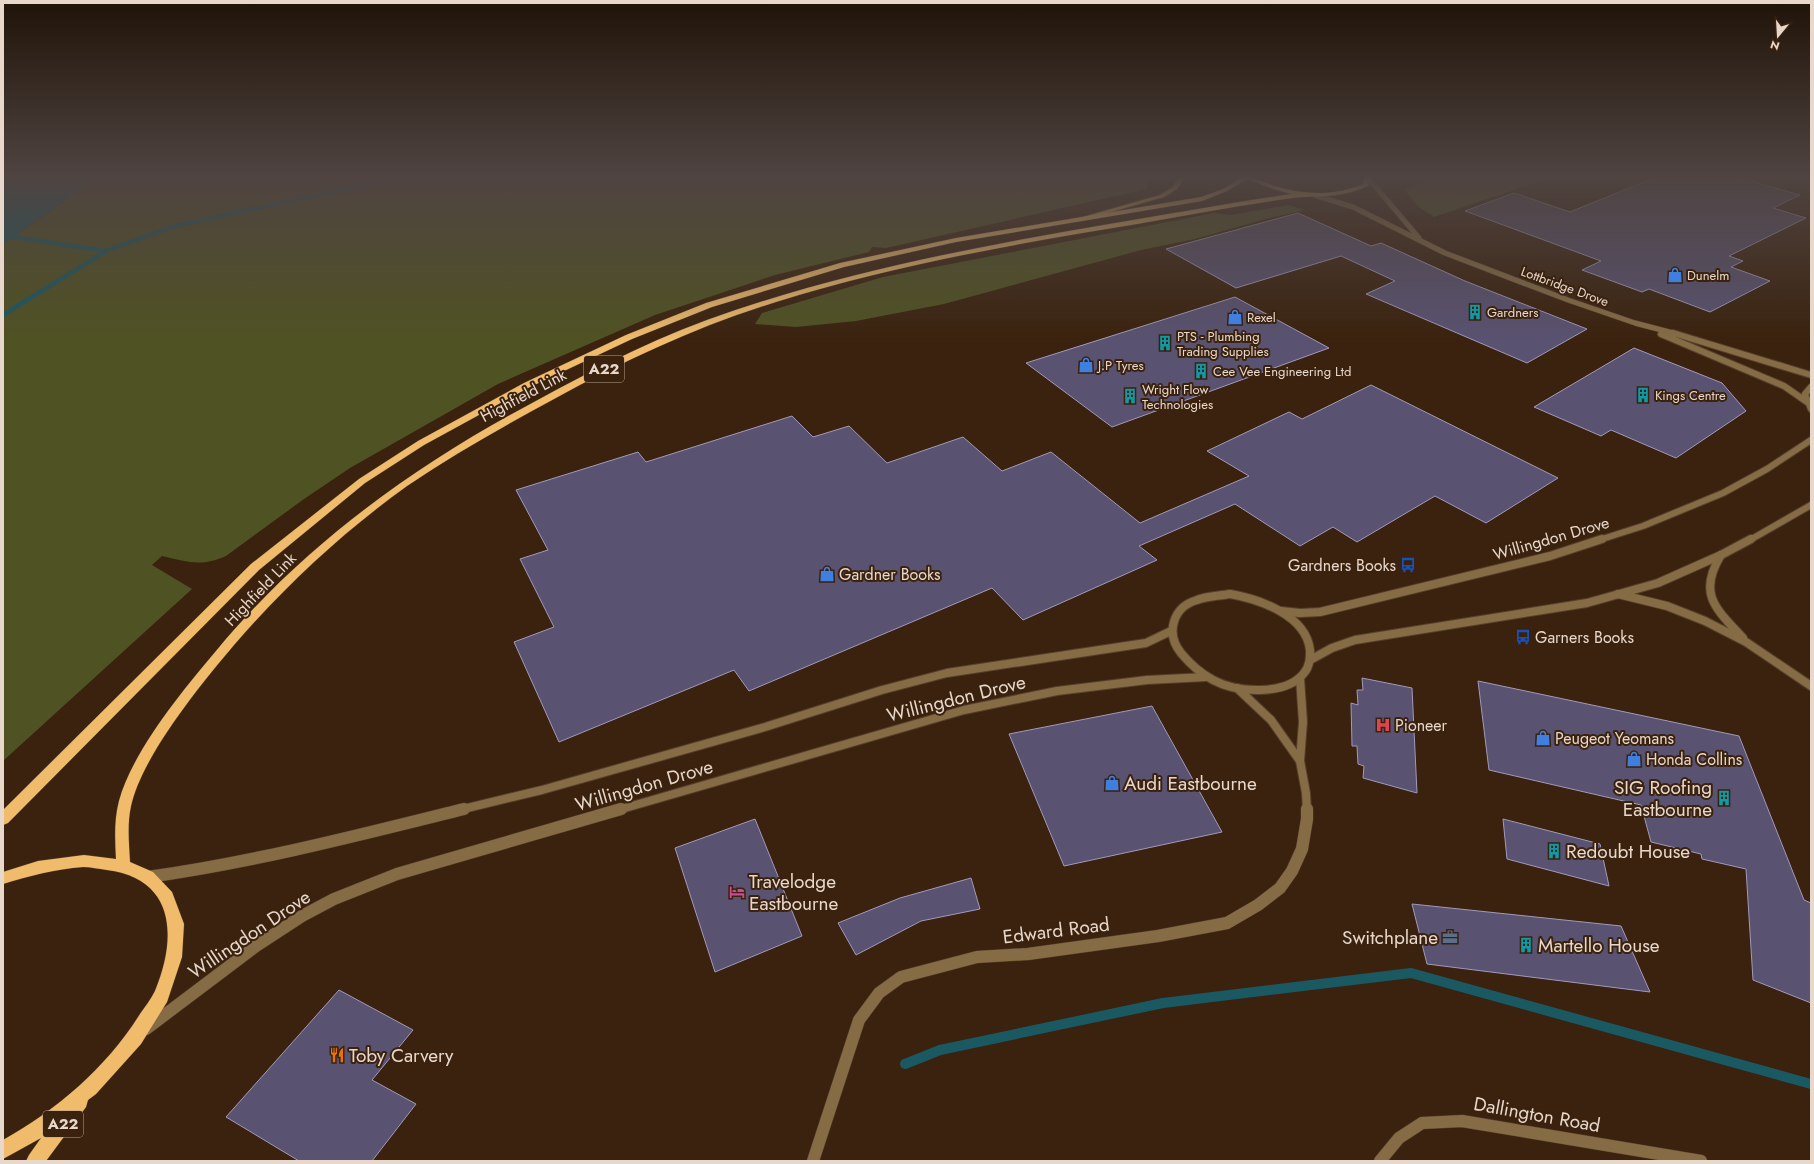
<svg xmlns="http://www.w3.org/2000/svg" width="1814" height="1164" font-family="Jost,sans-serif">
<rect width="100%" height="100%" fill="#3a220e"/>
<!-- green -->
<path fill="#4f5223" d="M104,177h1042l1,12 -261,59 -14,-1 -3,5 -94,23 -120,40 -157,69 -148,84 -46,31 -78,57c-25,11 -38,6 -64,0l-10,9 40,24 -189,172v-517l83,-58z
M1440,177h112l-118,40 -15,-10 -15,-18z
M1288,205l17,5 -36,8 -74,21 -54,11 -197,54 -88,17 -60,6 -41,-3 7,-11 121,-36 331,-64 17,2z"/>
<!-- water -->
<path fill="#1b5962" d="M3,177h101l-18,9 -83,58z"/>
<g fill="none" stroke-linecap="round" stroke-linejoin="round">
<!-- stream-far1 -->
<path stroke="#1b5962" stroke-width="4.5" d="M14,237l92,14
M3,315l103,-64 69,-25 225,-49"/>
<!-- stream -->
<path stroke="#1b5962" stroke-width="10" d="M905,1064l35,-14 223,-47 248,-30 400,111"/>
</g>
<!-- building -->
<path fill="#595270" stroke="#a19abb" d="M1656,177h80l64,18 -27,13 33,10 -77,38 14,5 -12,6 39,14 -60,31 -61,-23 -7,3 -60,-22 19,-9 -136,-50 49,-18 56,19z
M1298,213l73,33 10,-3 84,38 122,48 -60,34 -161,-69 29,-13 -54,-25 -105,32 -70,-39z
M1235,297l94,51 -217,79 -86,-64z
M1634,348l88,35 24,28 -70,47 -65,-28 -10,6 -67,-29z
M1371,385l187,93 -72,45 -51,-27 -78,46 -24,-15 -33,19 -65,-42 -96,42 18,14 -134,60 -31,-32 -243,103 -15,-21 -175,72 -45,-100 40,-15 -34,-68 28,-9 -32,-60 122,-38 8,10 146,-46 21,21 36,-11 38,37 76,-26 39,34 49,-19 89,71 109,-47 -42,-25 82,-39 13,7z
M1362,678l50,10 5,105 -54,-15 1,-12 -6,-2 -1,-18h-5l-1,-43 7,2 -1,-15h6z
M1478,681l261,55 65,164 7,3v100l-58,-23 -7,-111 -44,-10 -1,-5 -50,-12 -10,-37 -152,-35z
M1152,706l70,126 -158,34 -55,-132z
M755,819l47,117 -87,36 -40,-124z
M1503,819l97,25 9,42 -102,-27z
M971,878l9,31 -59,12 -65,34 -18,-32 62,-25z
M1412,904l209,22 29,66 -223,-28z
M339,990l74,40 -41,50 44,24 -44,57h-73l-73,-44z"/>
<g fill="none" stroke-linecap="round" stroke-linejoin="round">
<!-- minor-far1 casing -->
<g stroke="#563f2c" stroke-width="10">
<path id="minor-far1" d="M1721,555c-24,39 -5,54 22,83
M1618,594l49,12 38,15 41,21 65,44
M1300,678l3,44 -3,39 6,32 1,17
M1237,688l34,32 29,41"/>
</g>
<!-- minor casing -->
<g stroke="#563f2c" stroke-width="13">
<path id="minor" d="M813,1161l46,-141 20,-27 22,-16 76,-20 51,-3 130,-18 69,-13 31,-18 22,-17 12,-17 10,-22 5,-30v-10
M1380,1161l19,-23 23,-15 40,-2 239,40"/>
</g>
<!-- tertiary-far3 casing -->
<g stroke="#563f2c" stroke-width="6">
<path id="tertiary-far3" d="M1369,179l50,59
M1314,195l39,12 92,46 123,47 67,23 42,11"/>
</g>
<!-- tertiary-far2 casing -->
<g stroke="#563f2c" stroke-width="8">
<path id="tertiary-far2" d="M1673,333l138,42
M1661,334l123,52 23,16
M1811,387l-6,7 6,15
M1599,540l44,-14 80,-33 44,-24 44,-29
M1750,540l61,-35"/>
</g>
<!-- tertiary-far1 casing -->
<g stroke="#563f2c" stroke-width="10">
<path id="tertiary-far1" d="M1230,594c29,5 76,21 80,56 0,8 0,16 -6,23 -18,23 -67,20 -91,7 -13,-7 -23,-16 -32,-27 -16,-20 -8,-46 16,-53 10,-4 22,-4 33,-6z
M1281,611l19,2 20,-1 230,-56 52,-17
M1310,660l22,-12 23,-8 232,-37 71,-20 63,-28 30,-16
M459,810l83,-20 223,-63 117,-37 65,-17 199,-30 25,-12
M618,810l346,-100 93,-19 90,-11 59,-3"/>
</g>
<!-- tertiary casing -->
<g stroke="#563f2c" stroke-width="13">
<path id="tertiary" d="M148,877c107,-15 211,-42 316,-68
M146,1029l110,-83 46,-30 32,-17 63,-25 224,-65"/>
</g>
<!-- primary casing -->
<g stroke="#563f2c" stroke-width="2">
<path id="primary" d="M1179,177h6l-8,12 -13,8 -85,24 -3,-2 84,-24 13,-8z"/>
</g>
<!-- trunk casing -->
<g stroke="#563f2c" stroke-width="1">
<path id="trunk" d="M1242,177c13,0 23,6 36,10 28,8 58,9 85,-3l2,-7h6l-3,9c-31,14 -51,8 -83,13 -49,7 -98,16 -148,25 -122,20 -243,41 -361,78 -78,24 -151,58 -222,97 -50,27 -100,55 -147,87 -64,46 -121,99 -173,159 -33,39 -92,111 -103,161 -4,18 -2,37 -1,56l23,10 19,20 12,32 -2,33 -15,45 -26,42 -45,50 -8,6 -2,7 -40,54h-20l3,-6 12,-17 -38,21v-19c54,-30 104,-73 137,-126 5,-7 11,-15 15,-23 22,-53 21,-112 -48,-121 -8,-1 -16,-3 -24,-3 -28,2 -54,9 -80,17v-12l35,-11 46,-6 32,4c-1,-20 -2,-39 3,-58 13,-49 64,-111 97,-150 82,-99 184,-175 296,-237 64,-35 127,-69 195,-94 136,-49 278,-75 420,-99 55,-9 109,-19 164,-27l-18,-5 -26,-10 -20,12 -25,10 -246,41 -112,25 -132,40 -80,32 -102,48 -106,58 -59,38 -106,87 -251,253 -5,2v-15l248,-246 108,-85 59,-38 106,-58 102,-48 80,-32 134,-40 116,-25 245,-41 22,-8z"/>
</g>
<!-- minor-far1 -->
<use href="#minor-far1" stroke="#856c45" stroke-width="8"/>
<!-- minor -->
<use href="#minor" stroke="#856c45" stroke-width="12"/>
<!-- tertiary-far3 -->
<use href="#tertiary-far3" stroke="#856c45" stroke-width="5"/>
<!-- tertiary-far2 -->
<use href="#tertiary-far2" stroke="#856c45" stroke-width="6"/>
<!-- tertiary-far1 -->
<use href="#tertiary-far1" stroke="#856c45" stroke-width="8"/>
<!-- tertiary -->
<use href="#tertiary" stroke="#856c45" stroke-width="12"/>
<!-- primary -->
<use href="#primary" fill="#e2ae5a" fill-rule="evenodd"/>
<!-- trunk -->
<use href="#trunk" fill="#f0bc6c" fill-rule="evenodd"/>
</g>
<!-- sky -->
<linearGradient id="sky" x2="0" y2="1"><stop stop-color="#201308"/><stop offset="0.52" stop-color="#4f4441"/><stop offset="1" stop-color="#4f4441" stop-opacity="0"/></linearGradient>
<rect width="1814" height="340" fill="url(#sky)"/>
<!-- icons -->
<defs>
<g id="shop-bare" transform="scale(1.2)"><path d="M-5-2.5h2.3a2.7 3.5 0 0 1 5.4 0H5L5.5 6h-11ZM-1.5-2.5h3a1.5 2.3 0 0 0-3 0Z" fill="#3f7fe0" stroke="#3a220e" stroke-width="2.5" paint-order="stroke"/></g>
<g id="building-bare" transform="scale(1.2)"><path d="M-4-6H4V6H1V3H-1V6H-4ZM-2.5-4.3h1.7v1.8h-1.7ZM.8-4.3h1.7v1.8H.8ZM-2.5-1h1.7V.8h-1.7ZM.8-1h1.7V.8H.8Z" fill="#0f9aa8" stroke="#3a220e" stroke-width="2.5" paint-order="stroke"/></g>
<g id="bus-bare" transform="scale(1.2)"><path d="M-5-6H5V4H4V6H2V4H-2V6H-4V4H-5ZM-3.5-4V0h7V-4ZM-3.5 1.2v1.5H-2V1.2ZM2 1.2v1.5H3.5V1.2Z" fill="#1a4fb4" stroke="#3a220e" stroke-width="2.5" paint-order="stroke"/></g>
<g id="hospital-bare" transform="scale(1.2)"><path d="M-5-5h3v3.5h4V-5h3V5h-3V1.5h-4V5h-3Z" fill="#e0444e" stroke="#3a220e" stroke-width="2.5" paint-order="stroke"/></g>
<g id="hotel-bare" transform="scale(1.2)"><path d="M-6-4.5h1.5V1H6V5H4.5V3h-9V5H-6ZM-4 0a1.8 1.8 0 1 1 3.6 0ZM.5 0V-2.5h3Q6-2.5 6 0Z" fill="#d1479c" stroke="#3a220e" stroke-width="2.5" paint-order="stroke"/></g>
<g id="office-bare" transform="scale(1.2)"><path d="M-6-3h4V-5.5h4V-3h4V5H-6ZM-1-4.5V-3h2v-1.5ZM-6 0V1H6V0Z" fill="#5c6f8a" stroke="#3a220e" stroke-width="2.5" paint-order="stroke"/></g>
<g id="restaurant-bare" transform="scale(1.2)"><path d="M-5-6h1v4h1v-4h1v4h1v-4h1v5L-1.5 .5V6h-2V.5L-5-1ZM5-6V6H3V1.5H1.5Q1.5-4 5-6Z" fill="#e8710a" stroke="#3a220e" stroke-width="2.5" paint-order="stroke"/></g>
</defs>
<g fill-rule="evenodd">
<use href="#shop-bare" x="1675" y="275"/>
<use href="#building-bare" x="1475" y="312"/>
<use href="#shop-bare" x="1235" y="317"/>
<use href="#building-bare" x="1165" y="343"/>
<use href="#shop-bare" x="1086" y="365"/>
<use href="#building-bare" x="1201" y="371"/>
<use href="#building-bare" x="1643" y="395"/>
<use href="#building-bare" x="1130" y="396"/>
<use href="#bus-bare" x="1408" y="565"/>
<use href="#shop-bare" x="827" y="574"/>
<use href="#bus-bare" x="1523" y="637"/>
<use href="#hospital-bare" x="1383" y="725"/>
<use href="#shop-bare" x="1543" y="738"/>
<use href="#shop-bare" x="1634" y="759"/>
<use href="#shop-bare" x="1112" y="783"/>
<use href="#building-bare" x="1724" y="798"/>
<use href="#building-bare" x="1554" y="851"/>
<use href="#hotel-bare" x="737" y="892"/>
<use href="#office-bare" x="1450" y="937"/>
<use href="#building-bare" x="1526" y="945"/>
<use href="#restaurant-bare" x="337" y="1055"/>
</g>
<g text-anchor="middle" stroke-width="4" stroke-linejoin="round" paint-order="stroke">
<!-- far-poi labels -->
<g font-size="13" fill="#e8d7cb" stroke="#3a220e" text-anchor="start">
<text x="1687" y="280">Dunelm</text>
<text x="1487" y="317">Gardners</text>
<text x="1247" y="322">Rexel</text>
<text x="1177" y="341">PTS - Plumbing<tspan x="1177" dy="15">Trading Supplies</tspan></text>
<text x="1098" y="370">J.P Tyres</text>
<text x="1213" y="376">Cee Vee Engineering Ltd</text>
<text x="1142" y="394">Wright Flow<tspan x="1142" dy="15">Technologies</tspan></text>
<text x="1655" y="400">Kings Centre</text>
</g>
<!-- far-street labels -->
<g font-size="13" fill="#e8d7cb" stroke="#3a220e">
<text transform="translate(1565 286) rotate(20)" y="5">Lottbridge Drove</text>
</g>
<!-- shield labels -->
<g fill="#3a220e" stroke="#b4a192" stroke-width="1">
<rect x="584" y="356" width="40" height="26" rx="3"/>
<rect x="43" y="1111" width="40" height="26" rx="3"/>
</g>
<g font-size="15" font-weight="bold" fill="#e8d7cb">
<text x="604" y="374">A22</text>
<text x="63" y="1129">A22</text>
</g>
<!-- street labels -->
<g font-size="16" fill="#e8d7cb" stroke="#3a220e">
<text transform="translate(523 395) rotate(-28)" y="6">Highfield Link</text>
<text transform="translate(1551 538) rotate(-16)" y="6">Willingdon Drove</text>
<text transform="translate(260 589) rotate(-46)" y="6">Highfield Link</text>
</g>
<!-- poi labels -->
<g font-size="16" fill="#e8d7cb" stroke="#3a220e" text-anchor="start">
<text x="1396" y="571" text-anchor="end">Gardners Books</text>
<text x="839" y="580">Gardner Books</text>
<text x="1535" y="643">Garners Books</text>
<text x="1395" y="731">Pioneer</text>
<text x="1555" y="744">Peugeot Yeomans</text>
<text x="1646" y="765">Honda Collins</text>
</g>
<!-- near-street labels -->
<g font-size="19" fill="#e8d7cb" stroke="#3a220e">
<text transform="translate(956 698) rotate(-14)" y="7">Willingdon Drove</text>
<text transform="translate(644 785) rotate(-16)" y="7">Willingdon Drove</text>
<text transform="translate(1056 930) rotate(-7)" y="7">Edward Road</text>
<text transform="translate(249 934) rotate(-34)" y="7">Willingdon Drove</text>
<text transform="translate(1537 1114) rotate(10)" y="7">Dallington Road</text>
</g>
<!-- near-poi labels -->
<g font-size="19" fill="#e8d7cb" stroke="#3a220e" text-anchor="start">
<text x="1124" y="790">Audi Eastbourne</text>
<text x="1712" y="794" text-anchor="end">SIG Roofing<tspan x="1712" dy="22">Eastbourne</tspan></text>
<text x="1566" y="858">Redoubt House</text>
<text x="749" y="888">Travelodge<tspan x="749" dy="22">Eastbourne</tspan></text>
<text x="1438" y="944" text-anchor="end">Switchplane</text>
<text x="1538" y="952">Martello House</text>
<text x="349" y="1062">Toby Carvery</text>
</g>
</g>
<!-- border -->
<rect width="1814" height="1164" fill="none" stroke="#e8d7cb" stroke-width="8"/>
<!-- north arrow -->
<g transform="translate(1778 36) rotate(198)" stroke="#3a220e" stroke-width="3" paint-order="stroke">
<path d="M0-3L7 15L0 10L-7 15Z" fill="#e8d7cb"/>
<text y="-6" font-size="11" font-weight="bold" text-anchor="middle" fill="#e8d7cb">N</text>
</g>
</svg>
